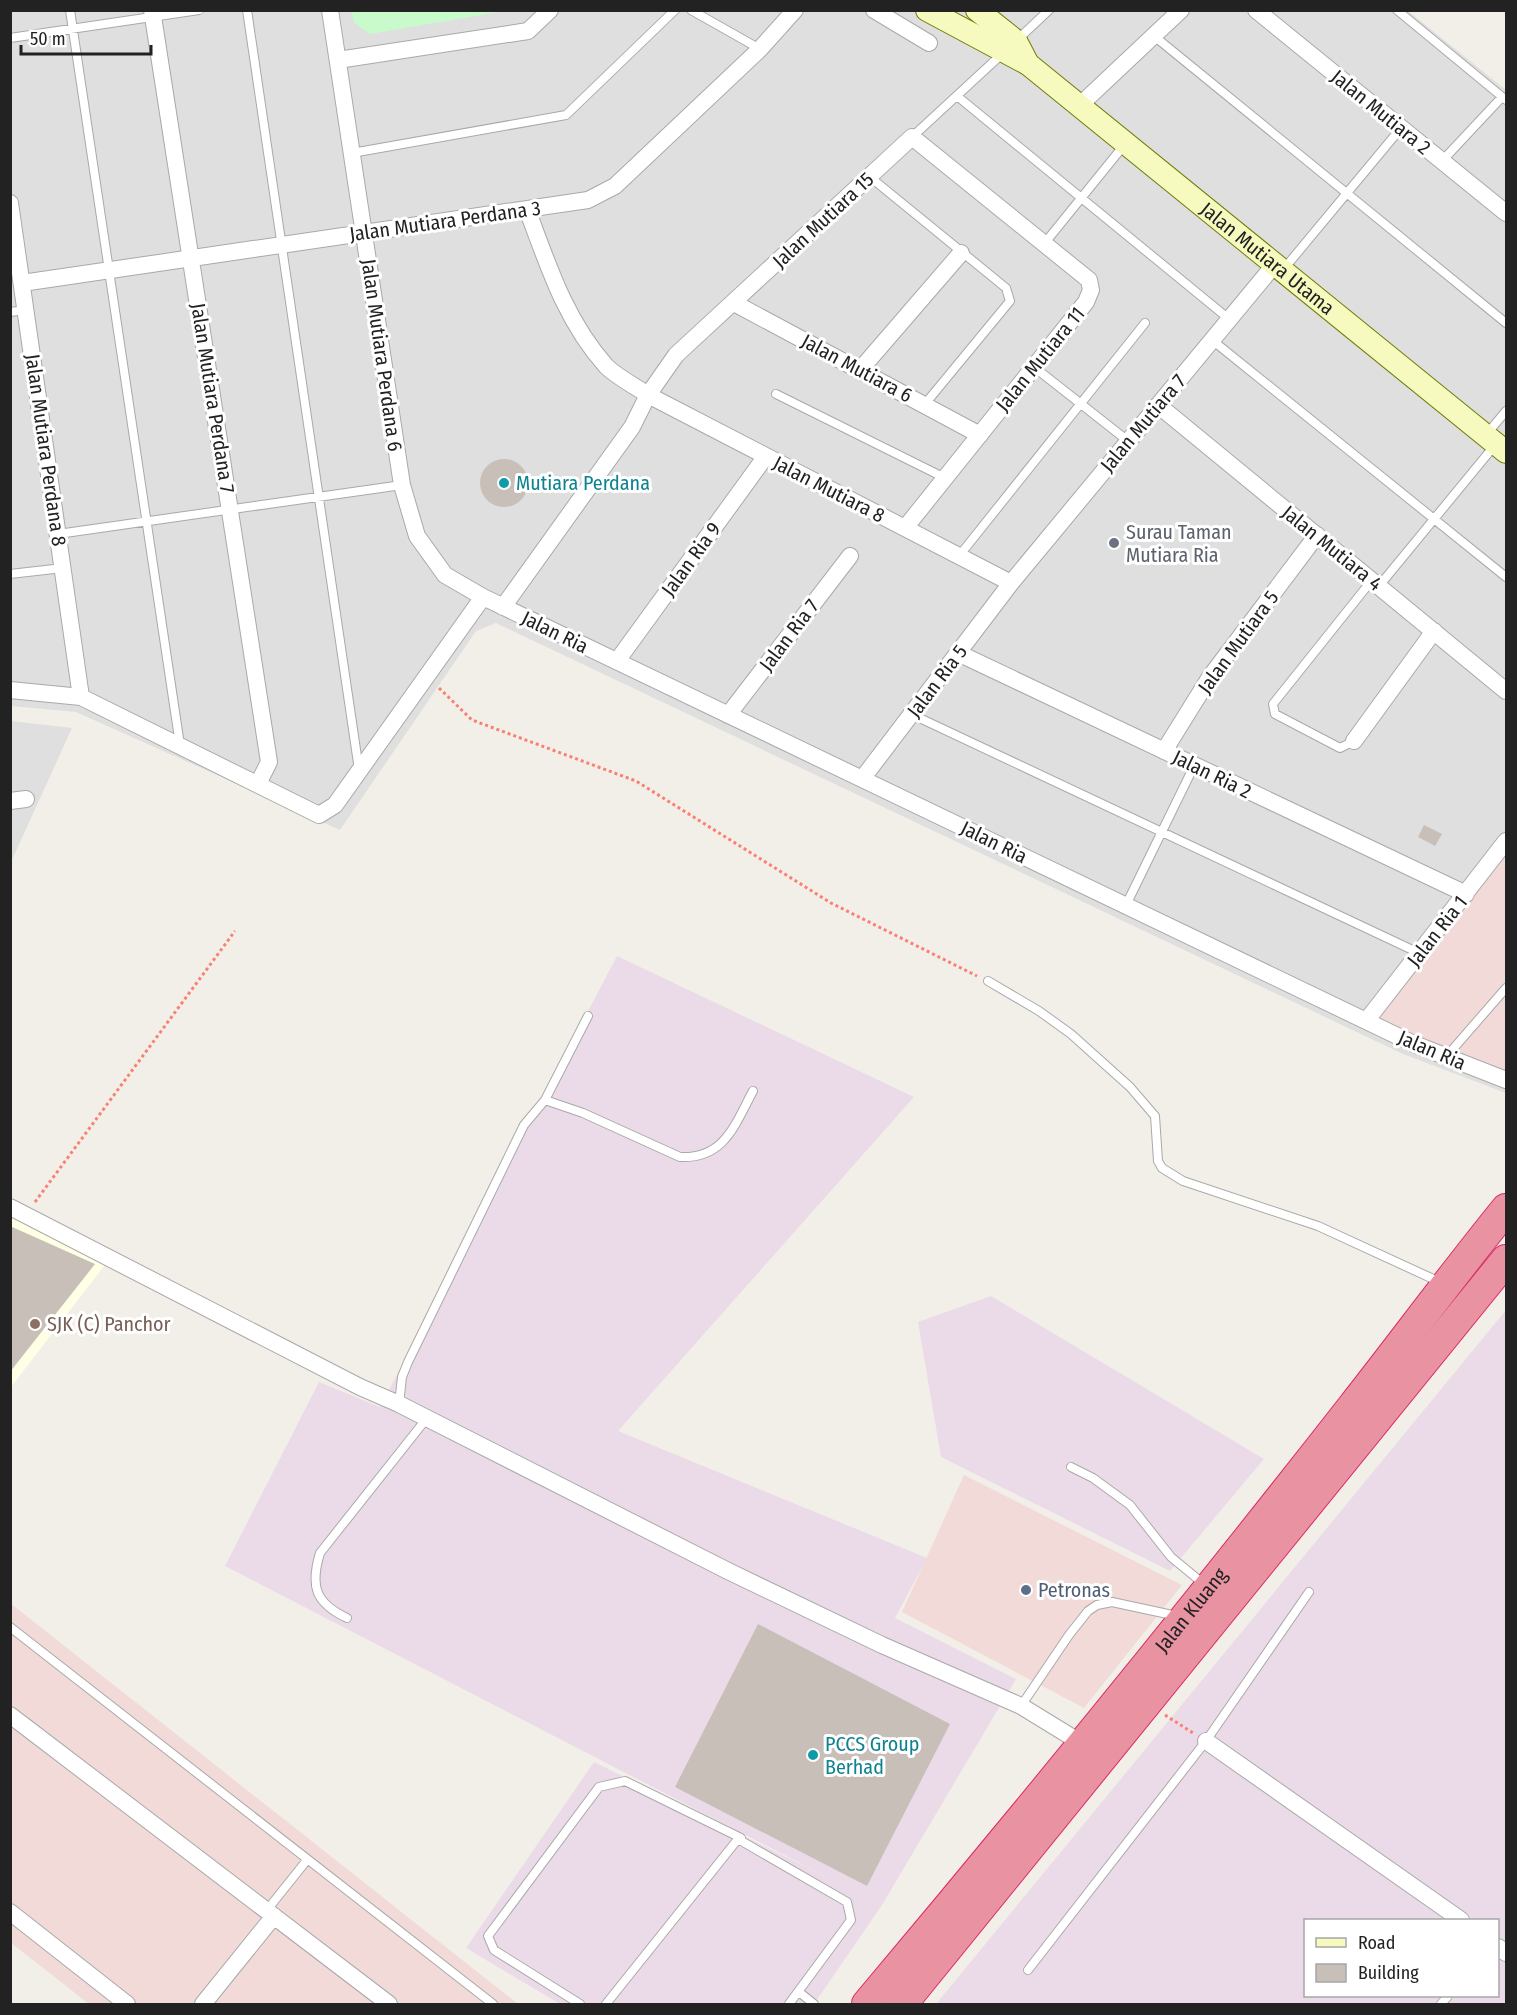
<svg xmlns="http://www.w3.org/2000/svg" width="1517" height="2015" font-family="'Fira Sans Condensed',sans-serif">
<rect width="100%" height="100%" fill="#f2efe9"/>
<!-- residential -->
<path fill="#e0dfdf" d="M10,11h1398l98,79v1003l-103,-39 -907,-431 -20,8 -136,199 -264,-118 -65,-6z
M11,721l61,7 -61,134z"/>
<!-- commercial -->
<path fill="#f2dad9" d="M1506,830v257l-150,-64z
M964,1475l218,110 -98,123 -182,-96z
M10,1603l508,401h-429l-78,-61z"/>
<!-- industrial -->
<path fill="#ebdbe8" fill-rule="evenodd" d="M617,956l297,141 -296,334 309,127 -32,60 121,61 -134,226 -68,99h-254l-94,-56 128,-186 233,115 -602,-311 94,-184 61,25z
M991,1296l273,163 -94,112 -229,-114 -23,-135z
M1506,1310v694h-570zM1306,1920h192v76h-192z"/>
<!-- education -->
<path fill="#ffffe5" d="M11,1215l97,46 -97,126z"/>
<!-- park -->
<path fill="#c8facc" d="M352,11v-1l153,1 -135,23 -16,-11z"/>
<!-- building -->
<path fill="#c7bfb8" d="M480 483a24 24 0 1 1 48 0a24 24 0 1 1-48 0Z
M1424,825l18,9 -7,12 -17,-9z
M10,1226l85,38 -85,108z
M758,1624l192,100 -83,162 -192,-99z"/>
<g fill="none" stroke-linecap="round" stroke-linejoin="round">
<!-- lane casing -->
<g stroke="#a9a9a9" stroke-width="10">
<path id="lane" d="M70,10l110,735
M247,10l112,760
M691,10l69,39
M1397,10l109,90
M1154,36l352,287
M10,38l189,-28
M1016,41l33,-31
M957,96l272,223
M912,137l90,-83
M352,153l214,-38 109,-105
M1442,161l60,-64
M870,177l136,111 4,13 -85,103
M1044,244l81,-100
M1283,270l118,-142
M10,312l16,-2
M1212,340l294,237
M1034,367l94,74
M776,394l169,84
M1486,435l20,-24
M58,534l344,-49
M959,556l186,-233
M10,574l53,-6
M1379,586l116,-141
M911,714l508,239
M1354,741l-14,7 -65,-34 -2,-10 99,-124
M1126,905l68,-139
M988,981l51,30 32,23 59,53 25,29 3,45 4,7 21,13 135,45 124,57
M1446,1057l60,-69
M545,1100l43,-84
M399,1404l3,-27 6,-15 116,-237 21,-25 38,13 97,44c45,2 55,-33 73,-66
M1071,1467l22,11 37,27 41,52 34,28
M347,1618c-32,-15 -37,-32 -27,-65l107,-135
M10,1627l483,377
M1021,1706l48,-71 19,-24 9,-6 15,-3 65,14
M267,1910l40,-50
M1028,1970l178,-229 103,-149
M799,1992l15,12
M580,2004l-86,-54 -6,-14 111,-149 26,-6 116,57 -3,1 109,63 4,18 -62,84
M606,2004l132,-165
M1441,2004l7,-8"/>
</g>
<!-- street casing -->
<g stroke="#a9a9a9" stroke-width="18">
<path id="street" d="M152,10l117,752 -11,22
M330,10l72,475 15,51 28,39 38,22 931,447 92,36
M874,10l55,33
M1256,10l250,203
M338,60l190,-29 22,-21
M1079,106l102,-96
M10,203l71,494
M527,209c21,56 38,111 79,157 11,11 29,20 42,29l363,188
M22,283l566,-83 27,-14 145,-137 35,-39
M734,303l246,132
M860,370l101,-117
M1158,405l348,286
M503,607l129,-180 16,-32 28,-40 236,-218 177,143 2,10 -5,12 -181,226
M958,653l508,241
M617,661l149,-205
M10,690l71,7 238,118 16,-10 148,-208
M728,715l122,-159
M1354,741l80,-110
M1164,751l46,-74 107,-142
M862,779l149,-196 264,-319
M10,801l16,-2
M1367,1020l139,-179
M10,1207l350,180 39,17 329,167 154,74 139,61 62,38
M10,1715l379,289
M1206,1741l255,179
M10,1912l117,92
M1498,1947l8,6
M203,2004l71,-88"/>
</g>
<!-- secondary casing -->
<g stroke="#707d05" stroke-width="24">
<g id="secondary">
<path id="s1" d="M927,10l101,54 478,388"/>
<path d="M977,10l39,31 12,23"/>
</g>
</g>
<!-- highway casing -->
<g stroke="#dc2a67" stroke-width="32">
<g id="highway">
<path id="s2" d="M867,2004c165,-196 327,-395 485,-597 52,-66 101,-133 154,-198"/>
<path d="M902,2004l604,-744"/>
</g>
</g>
<!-- path -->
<path stroke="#fa8072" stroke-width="3" stroke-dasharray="3 3" stroke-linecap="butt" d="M439,688l33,32 164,61 195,122 146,73
M35,1202l200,-271
M1165,1715l28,18"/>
<!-- lane -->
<use href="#lane" stroke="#fff" stroke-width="8"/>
<!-- street -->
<use href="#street" stroke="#fff" stroke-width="16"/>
<!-- secondary -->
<use href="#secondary" stroke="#f7fabf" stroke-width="22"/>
<!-- highway -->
<use href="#highway" stroke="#e892a2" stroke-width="30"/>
</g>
<!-- markers -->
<g fill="#0f9aa8" stroke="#fff" stroke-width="2">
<circle cx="504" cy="483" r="6"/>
<circle cx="813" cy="1755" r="6"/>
</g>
<circle fill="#6b7280" stroke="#fff" stroke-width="2" cx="1114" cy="543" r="6"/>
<circle fill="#8d6e63" stroke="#fff" stroke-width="2" cx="35" cy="1324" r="6"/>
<circle fill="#5c6f8a" stroke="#fff" stroke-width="2" cx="1026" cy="1590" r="6"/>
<g text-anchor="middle" stroke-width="6" stroke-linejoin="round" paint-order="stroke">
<!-- street labels -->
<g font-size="20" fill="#222" stroke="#fff">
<text transform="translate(1381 112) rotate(39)" y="7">Jalan Mutiara 2</text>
<text transform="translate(823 220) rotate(-43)" y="7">Jalan Mutiara 15</text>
<text transform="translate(445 221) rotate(-8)" y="7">Jalan Mutiara Perdana 3</text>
<text dy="7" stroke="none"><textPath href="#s1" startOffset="423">Jalan Mutiara Utama</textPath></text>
<text transform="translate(382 355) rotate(82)" y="7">Jalan Mutiara Perdana 6</text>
<text transform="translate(1040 359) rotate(-51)" y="7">Jalan Mutiara 11</text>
<text transform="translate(857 368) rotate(28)" y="7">Jalan Mutiara 6</text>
<text transform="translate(213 398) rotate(81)" y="7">Jalan Mutiara Perdana 7</text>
<text transform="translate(1143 423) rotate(-50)" y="7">Jalan Mutiara 7</text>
<text transform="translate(46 450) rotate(82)" y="7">Jalan Mutiara Perdana 8</text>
<text transform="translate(829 489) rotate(27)" y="7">Jalan Mutiara 8</text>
<text transform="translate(1332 548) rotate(39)" y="7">Jalan Mutiara 4</text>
<text transform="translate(691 559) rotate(-54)" y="7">Jalan Ria 9</text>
<text transform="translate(555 632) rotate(26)" y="7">Jalan Ria</text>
<text transform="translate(789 635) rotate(-53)" y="7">Jalan Ria 7</text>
<text transform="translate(1238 642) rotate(-54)" y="7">Jalan Mutiara 5</text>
<text transform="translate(937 681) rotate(-53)" y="7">Jalan Ria 5</text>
<text transform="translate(1212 774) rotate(26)" y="7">Jalan Ria 2</text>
<text transform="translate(994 842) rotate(26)" y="7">Jalan Ria</text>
<text transform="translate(1437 931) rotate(-52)" y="7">Jalan Ria 1</text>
<text transform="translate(1432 1050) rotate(23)" y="7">Jalan Ria</text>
<text dy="7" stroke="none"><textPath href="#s2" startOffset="510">Jalan Kluang</textPath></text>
</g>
<!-- culture labels -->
<g font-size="20" fill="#0d838f" stroke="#fff" text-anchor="start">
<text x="516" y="490">Mutiara Perdana</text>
<text x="825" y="1751">PCCS Group<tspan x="825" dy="23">Berhad</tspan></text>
</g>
<!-- worship labels -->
<g font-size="20" fill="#5b616d" stroke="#fff" text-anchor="start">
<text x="1126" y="539">Surau Taman<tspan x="1126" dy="23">Mutiara Ria</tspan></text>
</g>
<!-- education labels -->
<g font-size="20" fill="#785e54" stroke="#fff" text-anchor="start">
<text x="47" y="1331">SJK (C) Panchor</text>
</g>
<!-- service labels -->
<g font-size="20" fill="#4e5e75" stroke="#fff" text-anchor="start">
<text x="1038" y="1597">Petronas</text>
</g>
</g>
<!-- border -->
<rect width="1517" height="2015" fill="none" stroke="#222222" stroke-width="24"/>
<!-- legend -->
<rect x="1304" y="1919" width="195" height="78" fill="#ffffff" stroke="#a7a7a7" stroke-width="1.5"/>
<rect x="1316" y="1938" width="30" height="9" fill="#f7fabf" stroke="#a7a7a7" stroke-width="1.5"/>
<text x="1358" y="1949" font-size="18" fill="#222222">Road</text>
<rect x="1316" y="1964" width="30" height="18" fill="#c7bfb8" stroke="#a7a7a7" stroke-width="1.5"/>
<text x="1358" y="1979" font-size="18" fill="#222222">Building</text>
<!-- scale -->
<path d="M21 45v9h130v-9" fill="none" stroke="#222222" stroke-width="3"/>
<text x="30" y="45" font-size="18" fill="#222222" stroke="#ffffff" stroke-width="4.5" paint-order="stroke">50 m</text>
</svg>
